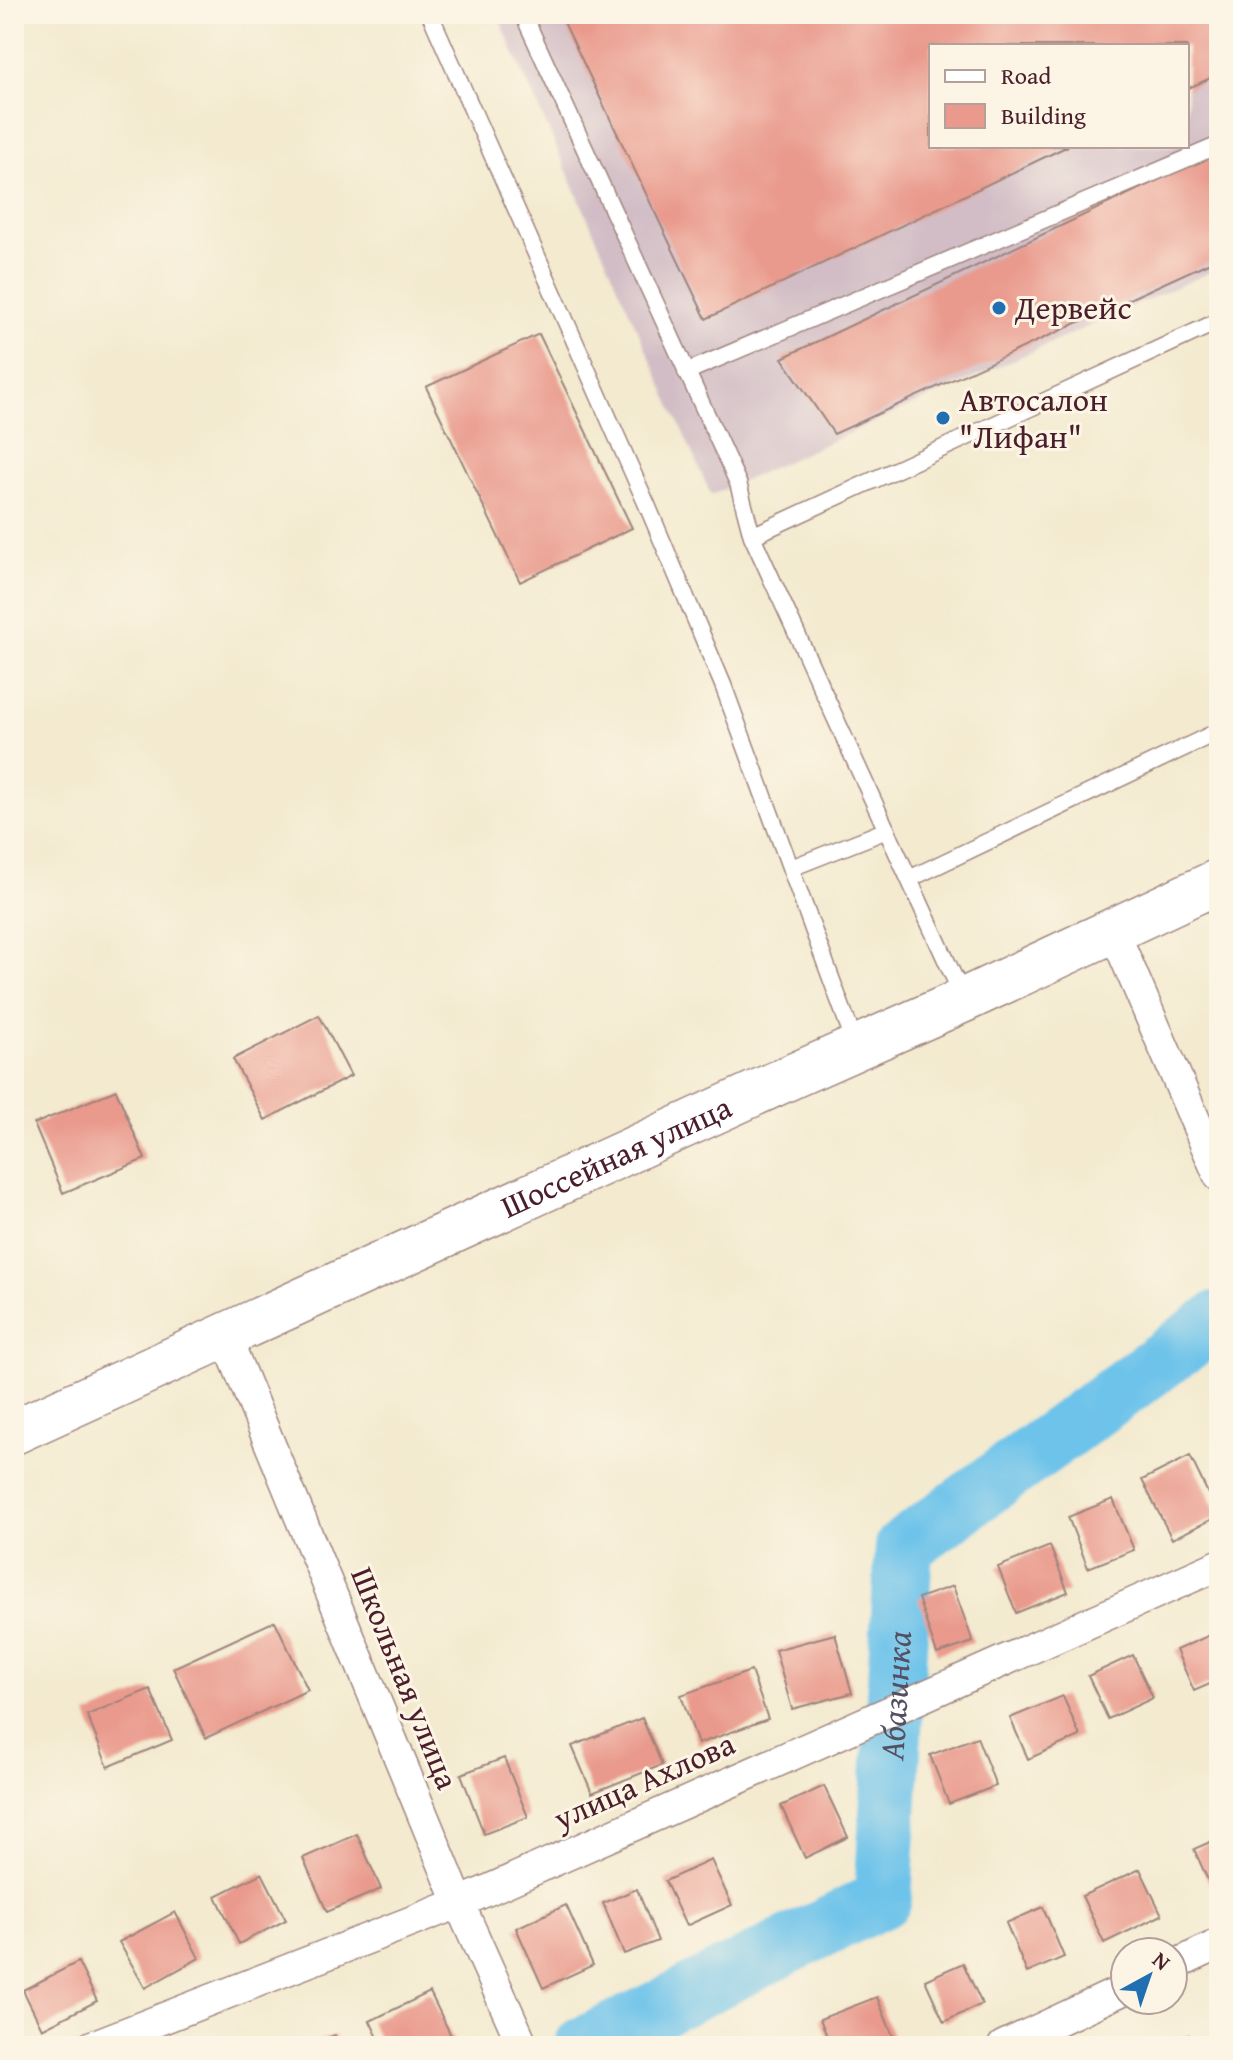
<svg xmlns="http://www.w3.org/2000/svg" width="1233" height="2060" font-family="'Gentium Book Plus',serif">
<rect width="100%" height="100%" fill="#fcf5e5"/>
<filter id="ink" filterUnits="userSpaceOnUse"><feTurbulence type="fractalNoise" baseFrequency=".0125" numOctaves="2"/><feDisplacementMap in="SourceGraphic" scale="16" xChannelSelector="R" yChannelSelector="G"/><feConvolveMatrix kernelMatrix="1 2 1 2 8 2 1 2 1" color-interpolation-filters="sRGB"/></filter>
<filter id="wash" filterUnits="userSpaceOnUse"><feTurbulence type="fractalNoise" baseFrequency=".006" numOctaves="4" result="noise"/><feDisplacementMap in="SourceGraphic" scale="32" xChannelSelector="R" yChannelSelector="G"/><feGaussianBlur stdDeviation="1.8" result="paint"/><feColorMatrix in="noise" values="0 0 0 0 0 0 0 0 0 0 0 0 0 0 0 0 0 1.4 0 .05"/><feComposite in="paint" operator="in"/></filter>
<g filter="url(#wash)">
<rect width="100%" height="100%" fill="#f3eacf"/>
<!-- industrial -->
<path fill="#d2bdc6" fill-rule="evenodd" d="M497,14h722v254l-508,227zM931,46h256v100h-256z"/>
<g fill="none" stroke-linecap="round" stroke-linejoin="round">
<!-- river -->
<path stroke="#6dc3ea" stroke-width="58" id="s1" d="M583,2046l300,-147 21,-352 315,-228"/>
</g>
<g id="blocks">
<!-- building -->
<path fill="#e99a8c" d="M560,14h659v60l-32,15v-43h-256v100h137l-362,173z
M1219,151v107l-385,176 -52,-76z
M539,334l93,194 -112,54 -94,-195z
M319,1015l32,61 -86,44 -32,-61z
M116,1090l29,69 -82,34 -29,-69z
M1190,1456l29,60 -47,23 -30,-59z
M1113,1499l21,51 -46,18 -20,-51z
M1050,1546l18,46 -52,21 -18,-46z
M953,1586l20,56 -36,12 -19,-56z
M275,1621l33,69 -102,48 -33,-70z
M1219,1631v49l-25,11 -18,-41z
M835,1634l17,59 -60,16 -17,-59z
M1133,1655l20,43 -45,21 -20,-43z
M751,1671l17,48 -70,25 -17,-49z
M150,1689l22,51 -64,27 -21,-52z
M1063,1696l17,40 -52,23 -18,-41z
M642,1718l20,47 -70,28 -20,-47z
M977,1737l19,49 -47,18 -19,-49z
M504,1758l24,59 -44,17 -23,-60z
M824,1786l24,51 -43,21 -24,-52z
M357,1834l24,55 -54,23 -24,-54z
M1219,1838v54l-5,2 -20,-45z
M711,1860l21,45 -46,21 -21,-45z
M1140,1869l22,46 -58,28 -22,-47z
M262,1873l24,47 -47,24 -23,-48z
M637,1889l21,52 -34,13 -21,-51z
M566,1905l27,60 -50,23 -27,-60z
M1043,1907l21,50 -37,16 -21,-50z
M175,1912l24,46 -54,30 -26,-46z
M78,1962l19,39 -55,28 -19,-39z
M963,1963l19,41 -38,18 -19,-42z
M430,1992l26,54h-74l-12,-25z
M877,1997l20,49h-66l-11,-27z
M335,2035l4,11h-36z
M1189,2035l6,11h-30z"/>
</g>
</g>
<g filter="url(#ink)">
<use href="#blocks" fill-opacity="0" stroke="#9e847d" stroke-width="2"/>
<g fill="none" stroke-linecap="round" stroke-linejoin="round">
<!-- service casing -->
<g stroke="#9e847d" stroke-width="19">
<path id="service" d="M430,14l217,491 76,180 133,361
M523,14l215,469 14,53 211,461
M686,372l533,-227
M752,536l467,-215
M791,868l96,-38
M909,879l310,-148"/>
</g>
<!-- minor casing -->
<g stroke="#9e847d" stroke-width="33">
<path id="minor" d="M1121,948l98,228
M225,1335l234,568 64,143
M1173,1966l46,-22
M92,2046l367,-143 760,-338
M1003,2046l122,-57"/>
</g>
<!-- secondary casing -->
<g stroke="#9e847d" stroke-width="47">
<g id="secondary">
<path id="s2" d="M14,1432l783,-358 167,-74 255,-119"/>
</g>
</g>
<!-- service -->
<use href="#service" stroke="#fff" stroke-width="16"/>
<!-- minor -->
<use href="#minor" stroke="#fff" stroke-width="30"/>
<!-- secondary -->
<use href="#secondary" stroke="#fff" stroke-width="44"/>
</g>
</g>
<!-- markers -->
<g fill="#1f6fb2" stroke="#fcf5e5" stroke-width="3">
<circle cx="999" cy="308" r="8"/>
<circle cx="943" cy="418" r="8"/>
</g>
<g text-anchor="middle" stroke-width="6" stroke-linejoin="round" paint-order="stroke">
<!-- poi labels -->
<g font-size="32" fill="#4a1f2b" stroke="#fcf5e5" text-anchor="start">
<text x="1015" y="319">Дервейс</text>
<text x="959" y="411">Автосалон<tspan x="959" dy="37">"Лифан"</tspan></text>
</g>
<!-- street labels -->
<g font-size="32" fill="#4a1f2b" stroke="#fcf5e5">
<text dy="11" stroke="none"><textPath href="#s2" startOffset="662">Шоссейная улица</textPath></text>
<text transform="translate(405 1678) rotate(68)" y="11">Школьная улица</text>
<text transform="translate(644 1781) rotate(-24)" y="11">улица Ахлова</text>
</g>
<!-- water labels -->
<g font-size="34" font-style="italic" fill="#545064" stroke="#fcf5e5">
<text dy="12" stroke="none"><textPath href="#s1" startOffset="538">Абазинка</textPath></text>
</g>
</g>
<!-- margin -->
<rect width="1233" height="2060" fill="none" stroke="#fcf5e5" stroke-width="48"/>
<!-- legend -->
<rect x="929" y="44" width="260" height="104" fill="#fcf5e5" stroke="#b59f9b" stroke-width="2"/>
<rect x="945" y="70" width="40" height="12" fill="#ffffff" stroke="#b59f9b" stroke-width="2"/>
<text x="1001" y="84" font-size="24" fill="#4a1f2b">Road</text>
<rect x="945" y="104" width="40" height="24" fill="#e99a8c" stroke="#b59f9b" stroke-width="2"/>
<text x="1001" y="124" font-size="24" fill="#4a1f2b">Building</text>
<!-- north arrow -->
<g transform="translate(1149 1976) rotate(40)"><circle r="38" fill="#fcf5e5" stroke="#b59f9b" stroke-width="2"/>
<path d="M0-6L14 30L0 20L-14 30Z" fill="#1f6fb2"/>
<text y="-12" font-size="22" font-weight="bold" text-anchor="middle" fill="#4a1f2b">N</text>
</g>
</svg>
